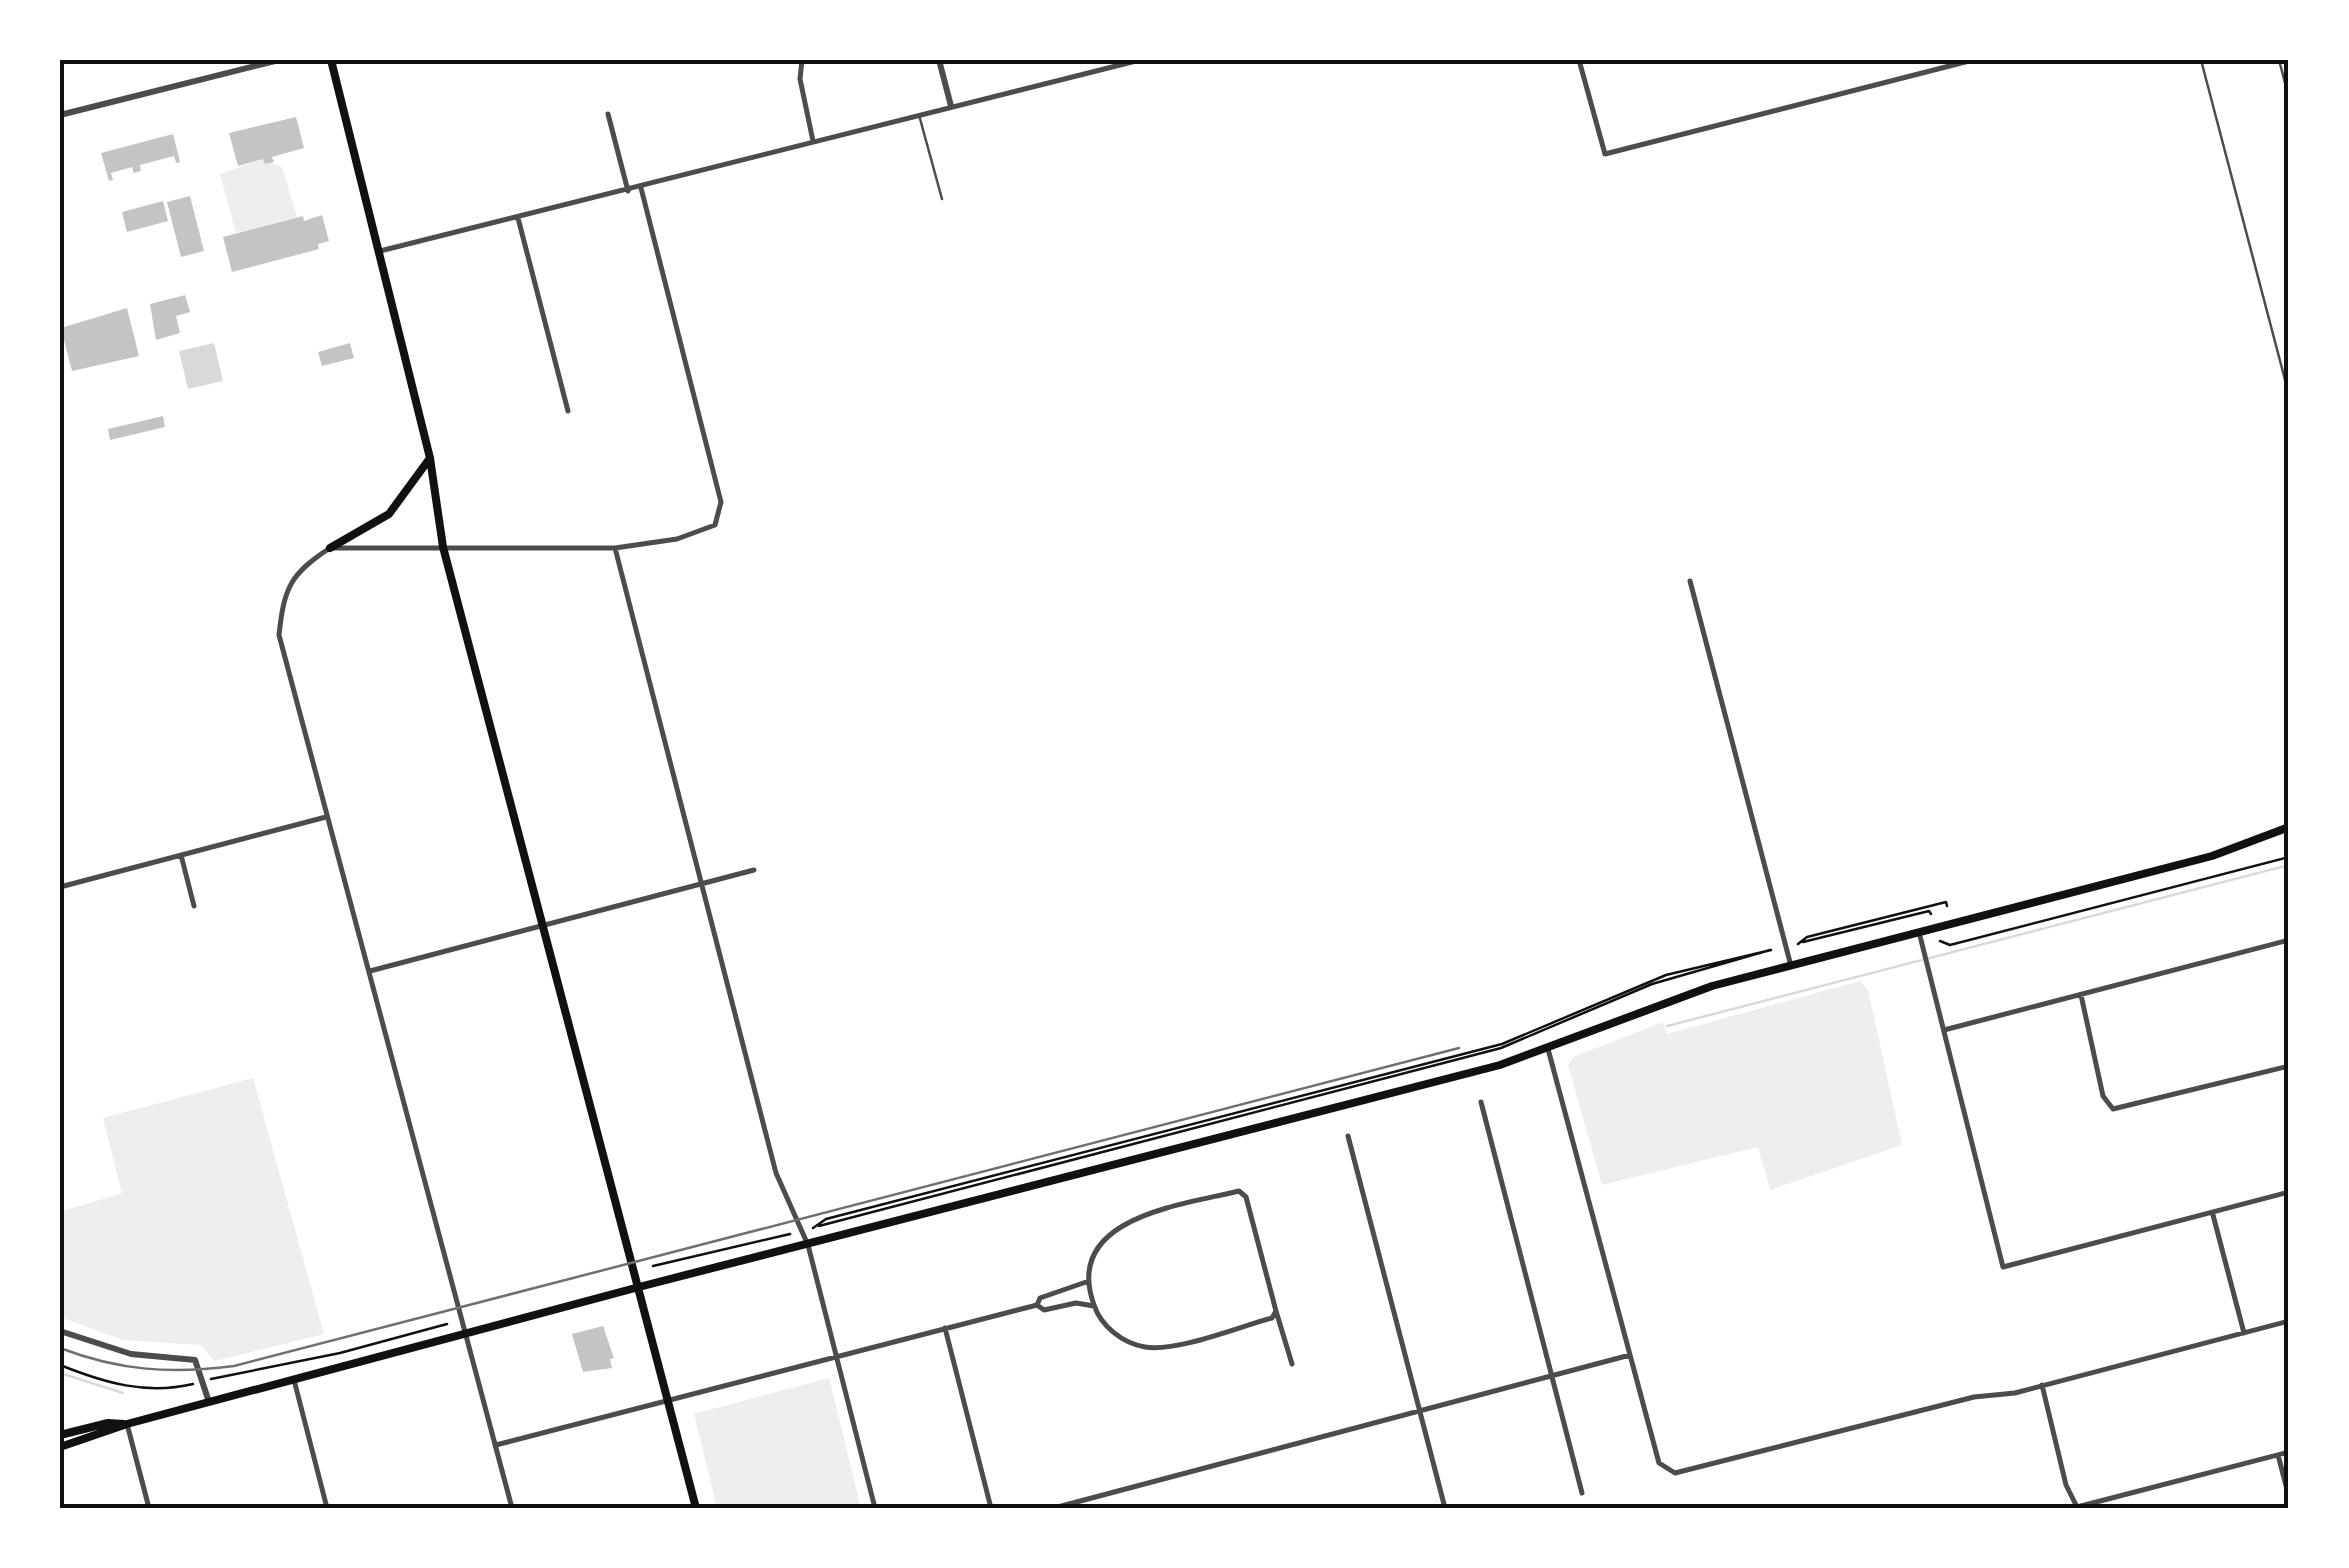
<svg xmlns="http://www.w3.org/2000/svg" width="2349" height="1568" font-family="Montserrat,sans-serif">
<rect width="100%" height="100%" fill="#fff"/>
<!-- green -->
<path fill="#eee" d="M263,159l19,8 15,50 -61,16 -16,-59z
M1860,981l8,9 34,155 -132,45 -12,-43 -156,38 -34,-120 5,-8 90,-35 4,12z
M253,1078l71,256 -110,27 -13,-16 -78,-5 -63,-23v-105l62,-19 -19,-75z
M829,1378l32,130h-144l-23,-94z"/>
<!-- water -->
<path fill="#d9d9d9" d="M214,343l9,38 -35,8 -9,-38z"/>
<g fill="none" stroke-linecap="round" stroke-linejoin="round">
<!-- stream -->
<path stroke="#d9d9d9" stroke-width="2.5" d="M1667,1026l622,-161
M60,1373l63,20"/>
</g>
<!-- building -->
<path fill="#c4c4c4" d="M296,117l8,31 -32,9 2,5 -9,2 -2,-5 -25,7 -9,-33z
M173,134l7,28 -4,1 -2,-7 -34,9 1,6 -7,2 -2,-6 -21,6 2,7 -4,1 -8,-28z
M190,196l14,55 -23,6 -14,-55z
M163,201l5,20 -41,11 -5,-20z
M322,215l7,26 -11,3 1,5 -87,23 -9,-35 80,-21 1,5z
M185,295l5,17 -14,4 4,17 -24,7 -6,-36z
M127,308l12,48 -67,15 -11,-43z
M350,343l4,15 -32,8 -4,-14z
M163,416l2,11 -55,13 -2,-11z
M603,1326l11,32 -4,1 2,9 -29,4 -11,-38z"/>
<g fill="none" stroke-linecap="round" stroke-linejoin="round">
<!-- path -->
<path stroke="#111" stroke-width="2.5" d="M1940,941l10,4 339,-88
M1803,942l126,-31 2,3
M1798,944l9,-7 139,-35 1,4
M819,1226l682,-178 151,-64 118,-34
M813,1228l13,-9 676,-175 164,-69 105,-25
M653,1266l137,-32
M60,1365c45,18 86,30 133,19
M211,1379l129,-26 107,-29"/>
<!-- service -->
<path stroke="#4c4c4c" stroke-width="2.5" d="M2201,60l88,335
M2279,60l10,38
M2203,63l11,-3
M919,115l23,84"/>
<!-- minor -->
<path stroke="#4c4c4c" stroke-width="5" d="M802,60l-2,19 13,62
M1579,60l26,94 368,-94
M608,114l20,77
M518,218l50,193
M380,251l760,-191
M615,548l161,625 32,72 67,263
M1690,581l101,385
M181,855l13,51
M60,887l266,-70
M1919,932l84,335 286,-75
M370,971l384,-101
M2081,995l22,101 10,13 176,-43
M1944,1030l345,-90
M1548,1049l111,414 16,10 299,-76 41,-4 274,-72
M1481,1102l101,391
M1348,1136l97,372
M1239,1191l7,6 30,114 -4,7c-34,9 -94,34 -127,29 -23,-4 -44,-21 -51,-42 -32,-88 89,-100 145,-114z
M2213,1215l31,118
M1037,1305l3,-7 49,-17
M1276,1311l16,53
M945,1328l46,180
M294,1380l33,128
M2042,1385l24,100 11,22 212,-55
M127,1424l22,84
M496,1445l541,-140 7,5 32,-7 18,3
M2278,1455l11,42
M512,1508l-233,-873c5,-47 11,-61 51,-87h285l62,-9 38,-14 6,-23 -80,-314
M1054,1508l576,-153"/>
<!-- tertiary -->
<path stroke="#4c4c4c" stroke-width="6" d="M939,60l12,46
M60,115l219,-55
M60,1331l71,23 64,6 14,42"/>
<!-- secondary -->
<path stroke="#111" stroke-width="8" d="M331,60l99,398 13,89 253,961
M330,548l59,-34 41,-56
M60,1435l48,-12 16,1
M60,1447l67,-23 512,-137 861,-222 212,-79 500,-130 77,-29"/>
<!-- rail -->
<path stroke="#707070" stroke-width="2.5" d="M60,1348c60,23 111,26 174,18l1225,-318"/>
</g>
<!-- border -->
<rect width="2349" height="1568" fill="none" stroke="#ffffff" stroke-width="125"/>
<rect x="62" y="62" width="2224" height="1444" fill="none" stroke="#111" stroke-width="4"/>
</svg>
